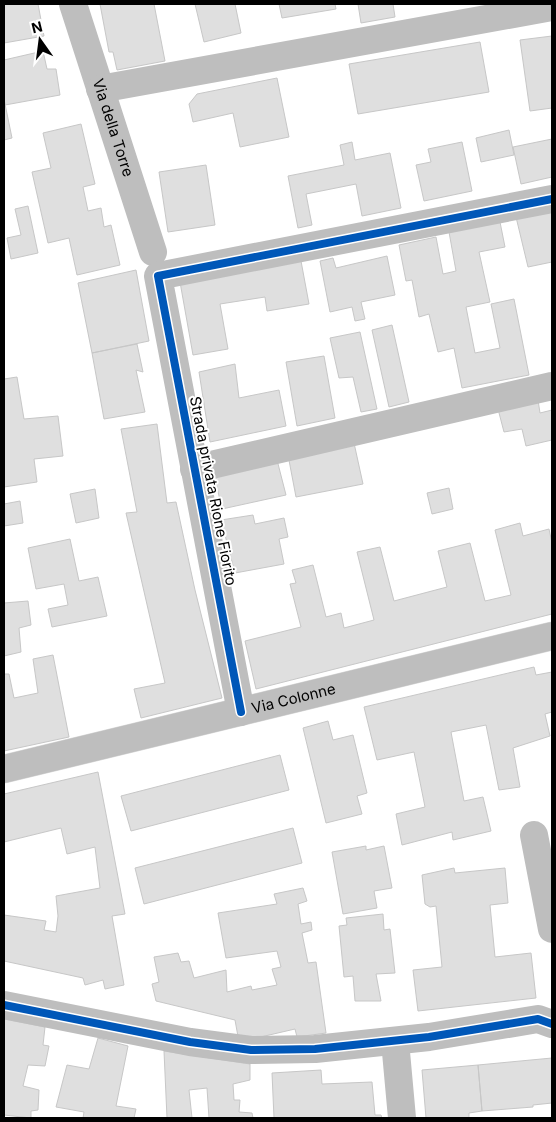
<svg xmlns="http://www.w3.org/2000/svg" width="556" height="1122" font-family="Inter,sans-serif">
<rect width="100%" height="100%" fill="#fff"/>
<!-- building -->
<path fill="#dfdfdf" stroke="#c7c7c7" d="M4,4h34l6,32 -40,7z
M100,4h54l11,57 -48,9 -4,-18h-4z
M195,4h40l6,29 -37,9z
M279,4h56l1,5 -54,9z
M358,4h35l2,13 -34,6z
M552,36v72l-22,3 -10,-71z
M480,42l9,50 -131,22 -9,-50z
M43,51l4,18h9l4,26 -55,10 -1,-6v-39z
M277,78l12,59 -49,10 -7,-34 -40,9 -4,-18 8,-10z
M4,99l8,39 -8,2z
M81,124l14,60 -12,3 5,24 13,-3 3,19 7,-2 9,40 -43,10 -8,-37 -21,5 -16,-71 19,-4 -8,-35z
M509,130l5,25 -33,7 -5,-24z
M552,139v38l-31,7 -8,-37z
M352,142l3,18 35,-7 11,55 -39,8 -6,-32 -50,10 6,31 -14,3 -10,-52 56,-11 -4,-20z
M462,142l10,49 -48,10 -8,-36 15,-3 -3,-13z
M206,165l9,60 -47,7 -9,-60z
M28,206l10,47 -27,6 -4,-21 14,-3 -6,-26z
M552,210v52l-24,5 -12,-50z
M500,222l5,25 -26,5 11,50 -24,5 9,46 25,-5 -9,-44 23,-5 15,76 -67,13 -8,-40 -16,4 -9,-38 -10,3 -7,-37 -6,1 -7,-36 37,-8 7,37 13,-3 -7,-39z
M387,256l8,39 -34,7 4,17 -10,2 -3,-14 -22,5 -10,-51 13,-3 3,10z
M301,261l8,43 -42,7 -2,-14 -45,7 8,45 -35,6 -13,-73z
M136,270l13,71 -57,12 -14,-70z
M392,325l17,77 -20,5 -17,-77z
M360,332l17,77 -16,3 -8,-35 -14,1 -9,-40z
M137,344l6,28 -7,-2 9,42 -41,7 -12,-66z
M324,356l11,62 -38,8 -11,-64z
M235,364l4,34 40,-8 7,36 -76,16 -11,-70z
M17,377l7,42 34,-3 5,40 -29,3 3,23 -33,5v-108z
M538,400l2,13 12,-3v30l-26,6 -4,-17 -18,3 -6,-23z
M157,424l10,79 9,-1 19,88 27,108 -81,20 -7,-29 31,-6 -39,-170 11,-1 -16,-83z
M354,443l9,41 -67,13 -8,-42z
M276,456l10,39 -64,14 -9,-39z
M449,488l4,21 -21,5 -5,-21z
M95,489l4,29 -23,5 -6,-29z
M20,501l3,22 -19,3v-22z
M253,515l2,9 29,-6 4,19 -9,2 5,25 -49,9 -14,-53z
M520,523l3,13 26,-7 3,14v71l-296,75 -11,-48 56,-14 -11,-43 6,-1 -4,-13 21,-5 13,52 15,-4 3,15 30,-8 -17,-68 23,-5 14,54 53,-14 -9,-36 32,-8 15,58 26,-6 -16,-65z
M70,539l9,42 19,-4 9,39 -55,11 -4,-18 20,-4 -4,-21 -28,5 -8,-41z
M28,601l3,24 -12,3 2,24 -17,4v-53z
M53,655l16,82 -65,14v-77h5l5,24 24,-5 -5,-34z
M534,667l2,8 16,-3v40l-7,2 5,22 -37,12 7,39 -21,3 -13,-65 -35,7 13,69 19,-4 8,34 -38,9 -1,-8 -50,13 -6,-31 29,-7 -11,-55 -37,8 -13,-53z
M328,721l5,19 20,-5 14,58 -10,3 5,18 -36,9 -23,-95z
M280,755l9,35 -158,41 -10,-35z
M98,772l27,142 -13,2 12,69 -19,4 -2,-9 -18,5 -2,-7 -79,-17v-46l42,6 -2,9 12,2 2,-16 -2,-20 44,-8 -5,-41 -28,7 -6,-26 -57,14v-48z
M293,828l9,35 -158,41 -9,-36z
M366,846v4l18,-4 8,42 -18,3 3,17 -34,6 -11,-62z
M454,868l1,5 50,-5 3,35 -18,2 5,52 36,-4 5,45 -118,13 -5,-41 29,-3 -6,-61 -6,1 -5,-3 -3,-29z
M303,888l4,13 -9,3 3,20 10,-2 1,8 -10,3 6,30 8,-1 10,71 -29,4 -2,-8 -56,13 -4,-22 -79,-19 -4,-17 7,-2 -5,-25 24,-4 3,9 8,-1 5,17 32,-8 1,22 24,-6 1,4 25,-5 -5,-16 9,-2 -4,-16 -51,7 -8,-45 59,-9 -3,-10z
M383,914l1,16 6,-1 5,44 -19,1 5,27h-26l-2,-25 -9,1 -5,-51 8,-1 -1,-7z
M4,1019l41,8 -2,18 6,1 -4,20 -17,-1 -5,21 16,4 -1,20 -7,1v7l-27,-3z
M98,1038l30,8 -12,60 20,3 -2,9h-51l1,-6 -28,-5 11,-42 22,4z
M164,1051l86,13v16l-17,4 1,16h6l-1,12 13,1 1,5h-44l-2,-30 -18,2 3,28h-25z
M552,1058v45l-19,2v2l-51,4 -4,-46z
M478,1065l4,46 -13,2v5h-43l-4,-48z
M321,1070l1,14 50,-2 3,33h6l1,3h-108l-2,-45z"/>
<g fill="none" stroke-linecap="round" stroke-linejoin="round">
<!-- major casing -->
<g stroke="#dbdbdb" stroke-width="29">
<g id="major">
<path id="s2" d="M4,769l548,-133"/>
</g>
</g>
<!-- minor -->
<g stroke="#bebebe" stroke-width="28">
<path id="s1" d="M73,4l80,248"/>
<path d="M100,89l452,-82"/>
<path d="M194,469l358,-83"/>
<path d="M241,712l-83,-436 394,-77"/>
<path d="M534,835l18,94"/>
<path d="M4,1005l186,37 61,8 64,-1 114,-12 109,-18 14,5"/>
<path d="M395,1041l7,77"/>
</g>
<!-- major -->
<use href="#major" stroke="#bebebe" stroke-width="28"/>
<!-- cycleway casing -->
<g stroke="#fff" stroke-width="11">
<path id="cycleway" d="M241,712l-83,-436 394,-77
M4,1005l186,37 61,8 64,-1 114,-12 109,-18 14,5"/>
</g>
<!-- cycleway -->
<use href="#cycleway" stroke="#0057b8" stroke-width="8"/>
</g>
<g text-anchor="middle" stroke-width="4" stroke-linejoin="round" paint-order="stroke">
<!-- street labels -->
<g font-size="15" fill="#000" stroke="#fff">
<text dy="5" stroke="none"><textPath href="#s1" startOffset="130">Via della Torre</textPath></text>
<text transform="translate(213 491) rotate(79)" y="5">Strada privata Rione Fiorito</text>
<text dy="5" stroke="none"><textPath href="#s2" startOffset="298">Via Colonne</textPath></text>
</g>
</g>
<!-- border -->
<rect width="556" height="1122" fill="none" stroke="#000000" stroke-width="10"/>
<!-- north arrow -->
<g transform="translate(40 40) rotate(346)" stroke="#ffffff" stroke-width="4" paint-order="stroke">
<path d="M0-4L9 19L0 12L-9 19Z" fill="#000000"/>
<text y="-8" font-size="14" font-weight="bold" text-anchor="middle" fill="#000000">N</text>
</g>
</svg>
